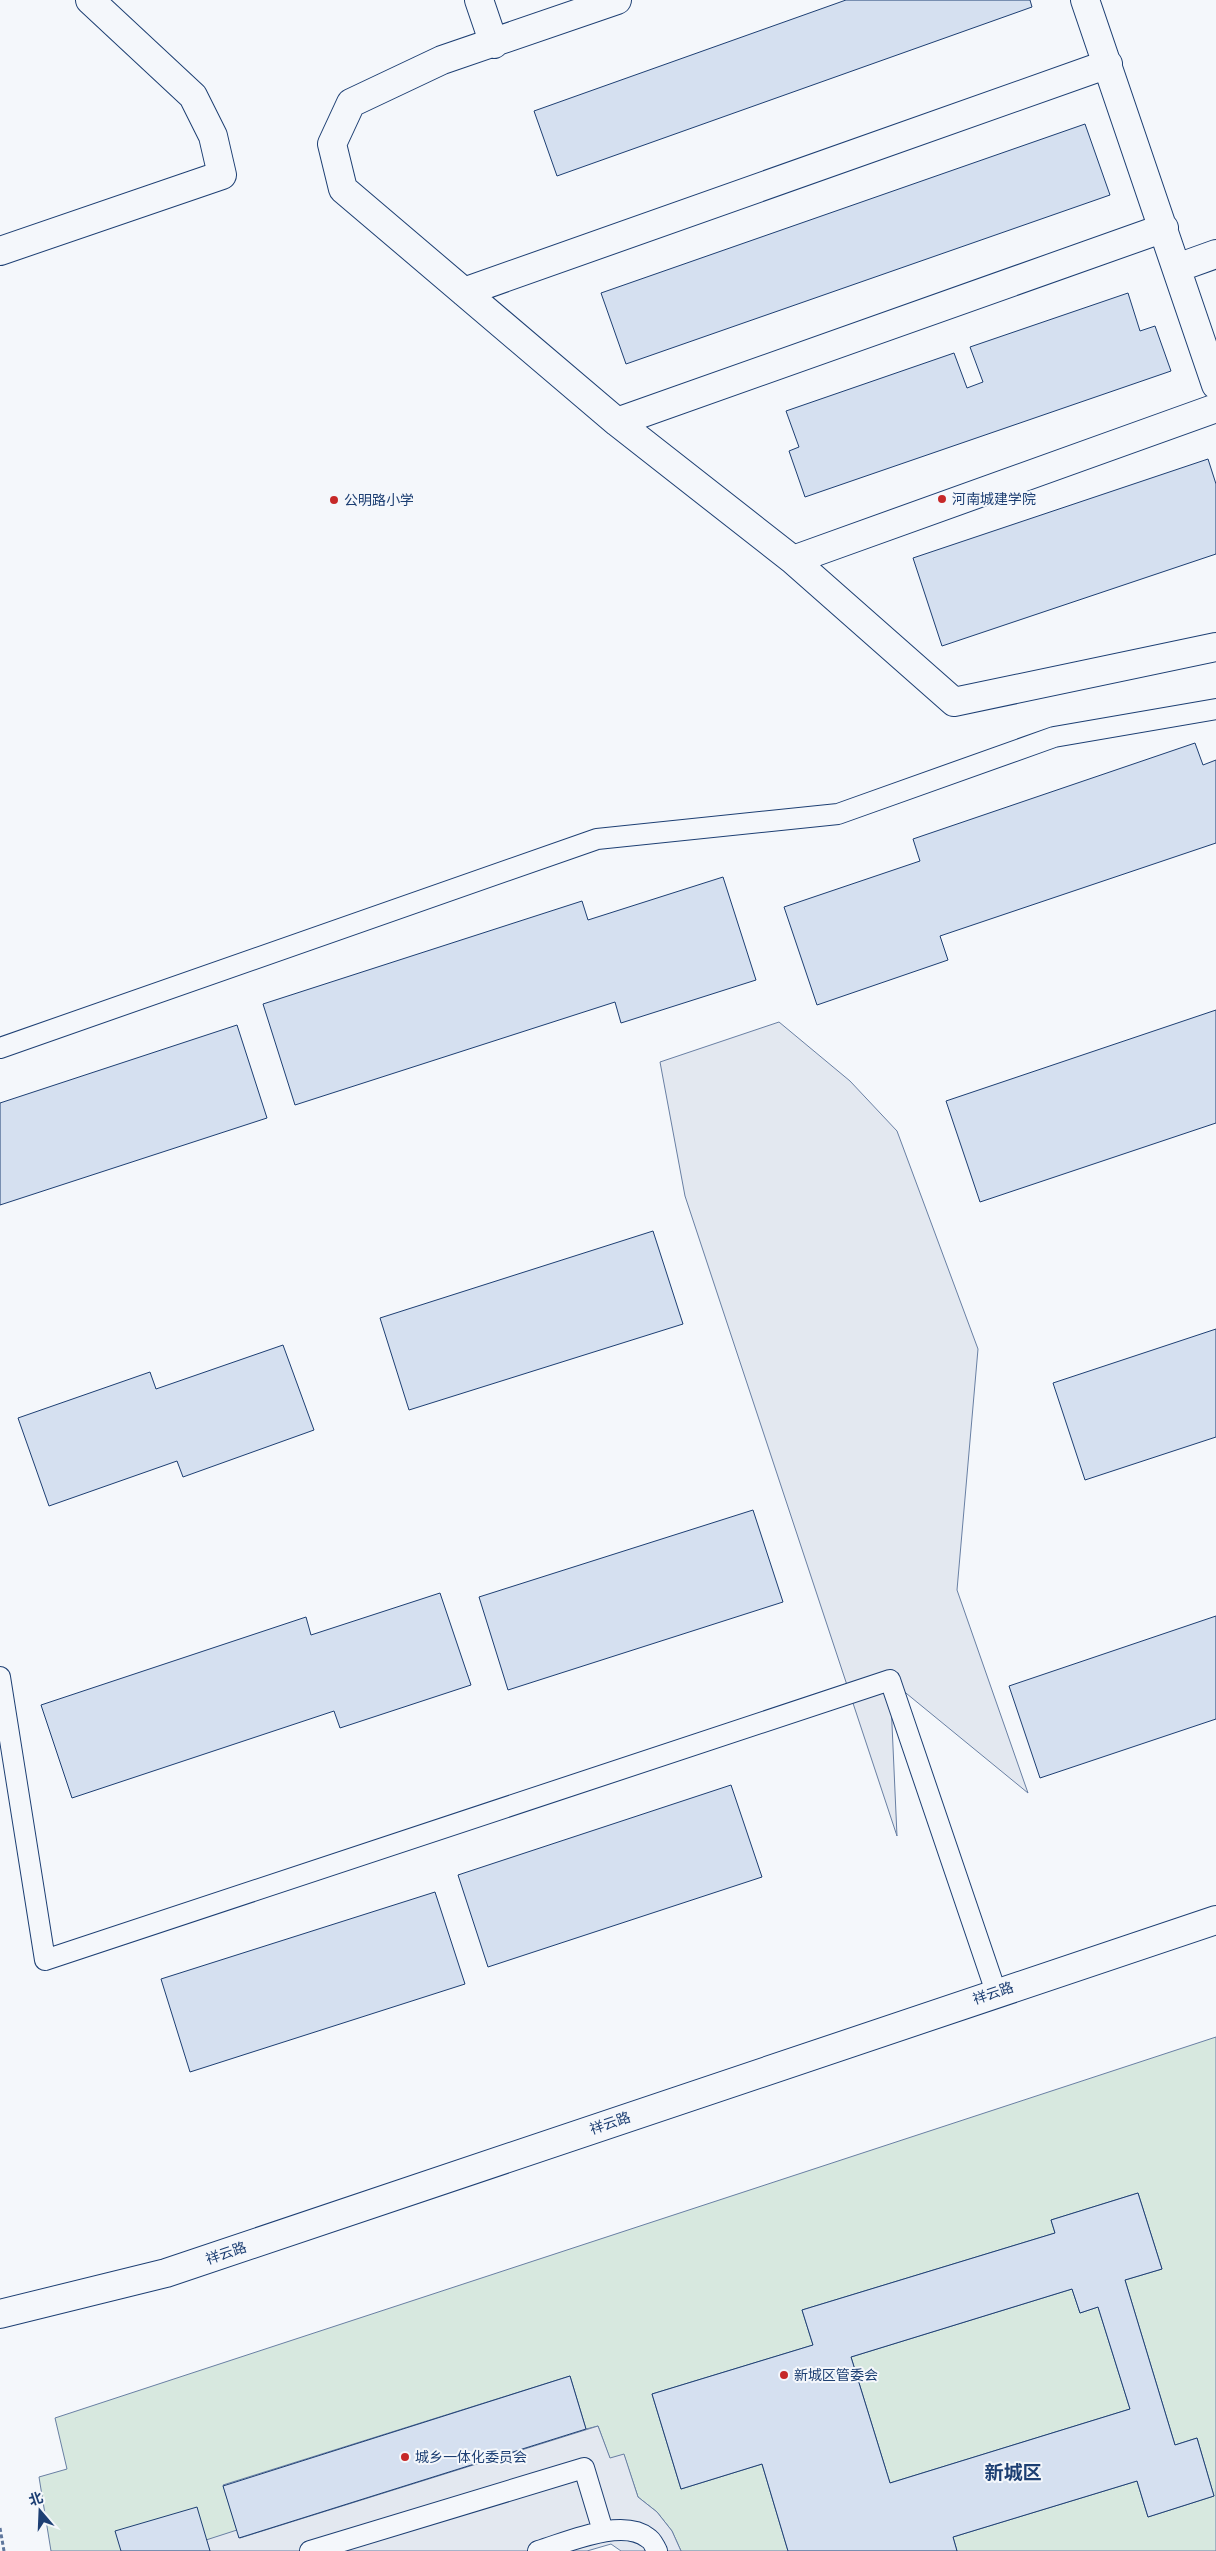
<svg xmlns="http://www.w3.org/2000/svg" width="1216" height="2551" font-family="'Noto Sans','Noto Sans SC',sans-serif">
<rect width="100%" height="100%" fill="#f4f7fb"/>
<!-- green -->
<path fill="#d7e8df" stroke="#687fa3" d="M1216,2037v514h-259l-4,-14 184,-56 11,36 66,-21 -17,-58 -22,7 -50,-165 37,-11 -24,-76 -87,27 4,13 -253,77 11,35 -161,49 29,95 81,-25 26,87h-107l-9,-20 -15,-19 -19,-15 -14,-42 -14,4 -12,-33 -12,3 -16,-53 -347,109 14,45 -27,21h-159l-12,-74 28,-8 -12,-51z
M1072,2289l8,24 18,-6 32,102 -240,74 -39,-126z"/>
<!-- parking -->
<path fill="#e3e8f0" stroke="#687fa3" d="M779,1022l71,59 47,50 81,218 -21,241 71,203 -138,-113 7,156 -212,-640 -25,-134z
M598,2426l12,32 14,-4 14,43 19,15 15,19 9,20h-60l-10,-7 -24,7h-377l-4,-11 31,-10 3,8z"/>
<!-- building -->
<path fill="#d5e0f0" stroke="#1d3f73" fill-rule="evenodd" d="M846,0h184l2,7 -475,169 -23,-65z
M1085,124l25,71 -484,169 -25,-71z
M1128,293l12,38 15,-5 16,45 -366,126 -16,-46 10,-4 -13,-36 168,-58 13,35 16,-6 -13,-35z
M1208,459l8,25v70l-274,92 -29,-88z
M1195,743l8,22 13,-5v83l-276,93 8,24 -131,45 -33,-98 136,-46 -7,-22z
M723,877l33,103 -135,43 -6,-21 -320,103 -32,-101 319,-103 6,19z
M1216,1010v113l-236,79 -34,-101z
M237,1025l30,93 -267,87v-102z
M653,1231l30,93 -274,86 -29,-92z
M1216,1329v108l-131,43 -32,-97z
M283,1345l31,85 -131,47 -6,-16 -128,45 -31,-88 132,-46 6,17z
M753,1510l30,92 -275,88 -29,-93z
M440,1593l31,92 -131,43 -6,-17 -262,87 -31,-93 265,-88 5,18z
M1216,1616v103l-176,59 -31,-92z
M731,1785l31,92 -274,90 -30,-92z
M435,1892l30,92 -275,88 -29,-93z
M1138,2193l24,76 -37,11 50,165 22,-7 17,58 -66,21 -11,-36 -184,56 4,14h-169l-26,-87 -81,25 -29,-95 161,-49 -11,-35 253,-77 -4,-13zM1072,2289l8,24 18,-6 32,102 -240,74 -39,-126z
M570,2376l16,53 -347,109 -16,-52z
M197,2507l13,44h-89l-6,-20z"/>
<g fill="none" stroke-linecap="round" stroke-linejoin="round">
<!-- lane casing -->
<g stroke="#1d3f73" stroke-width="22">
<path id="lane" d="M0,1048l597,-209 241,-25 216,-77 162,-28
M0,1677l45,283 845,-280 106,312
M310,2551l274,-83 19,63
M538,2551c28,-8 84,-34 110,-13 4,2 7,9 9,13"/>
</g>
<!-- street casing -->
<g stroke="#1d3f73" stroke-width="30">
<path id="street" d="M479,0l15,44
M617,0l-175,60 -91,43 -19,41 11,45 274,233 176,138 161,142 262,-55
M1085,0l131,385
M0,251l222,-76 -9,-39 -20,-40 -103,-96
M1177,268l39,-14
M464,292l644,-228
M617,422l547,-194
M793,560l423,-152"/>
</g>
<!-- secondary casing -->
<g stroke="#1d3f73" stroke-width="30">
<path id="secondary" d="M0,2314l166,-41 1050,-353"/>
</g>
<!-- path -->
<path stroke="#5e769c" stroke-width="3" stroke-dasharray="4 2.5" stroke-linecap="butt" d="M0,2528l4,23"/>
<!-- lane -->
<use href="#lane" stroke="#f4f7fb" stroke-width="20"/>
<!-- street -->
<use href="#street" stroke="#f4f7fb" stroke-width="28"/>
<!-- secondary -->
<use href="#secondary" stroke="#f4f7fb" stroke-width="28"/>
</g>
<!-- markers -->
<g fill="#c62828" stroke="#f4f7fb" stroke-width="2">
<circle cx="942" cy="499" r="5"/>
<circle cx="334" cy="500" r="5"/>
<circle cx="784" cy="2375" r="5"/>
<circle cx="405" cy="2457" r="5"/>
</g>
<g text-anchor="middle" stroke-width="4" stroke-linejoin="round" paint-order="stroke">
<!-- poi labels -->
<g font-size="14" fill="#1d3f73" stroke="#f4f7fb" text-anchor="start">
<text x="952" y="504">河南城建学院</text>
<text x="344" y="505">公明路小学</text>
<text x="794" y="2380">新城区管委会</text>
<text x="415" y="2462">城乡一体化委员会</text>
</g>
<!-- street labels -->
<g font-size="14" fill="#1d3f73" stroke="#f4f7fb">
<text transform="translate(993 1993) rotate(-19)" y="5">祥云路</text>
<text transform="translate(610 2123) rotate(-19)" y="5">祥云路</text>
<text transform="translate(226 2253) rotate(-19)" y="5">祥云路</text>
</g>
<!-- district labels -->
<g font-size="19" font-weight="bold" fill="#1d3f73" stroke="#f4f7fb">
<text x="1013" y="2479">新城区</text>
</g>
</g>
<!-- north arrow -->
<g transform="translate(40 2511) rotate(341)" stroke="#f4f7fb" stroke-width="4" paint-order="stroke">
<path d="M0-4L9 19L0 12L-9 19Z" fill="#1d3f73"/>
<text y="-8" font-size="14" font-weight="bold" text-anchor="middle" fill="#1d3f73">北</text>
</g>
</svg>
